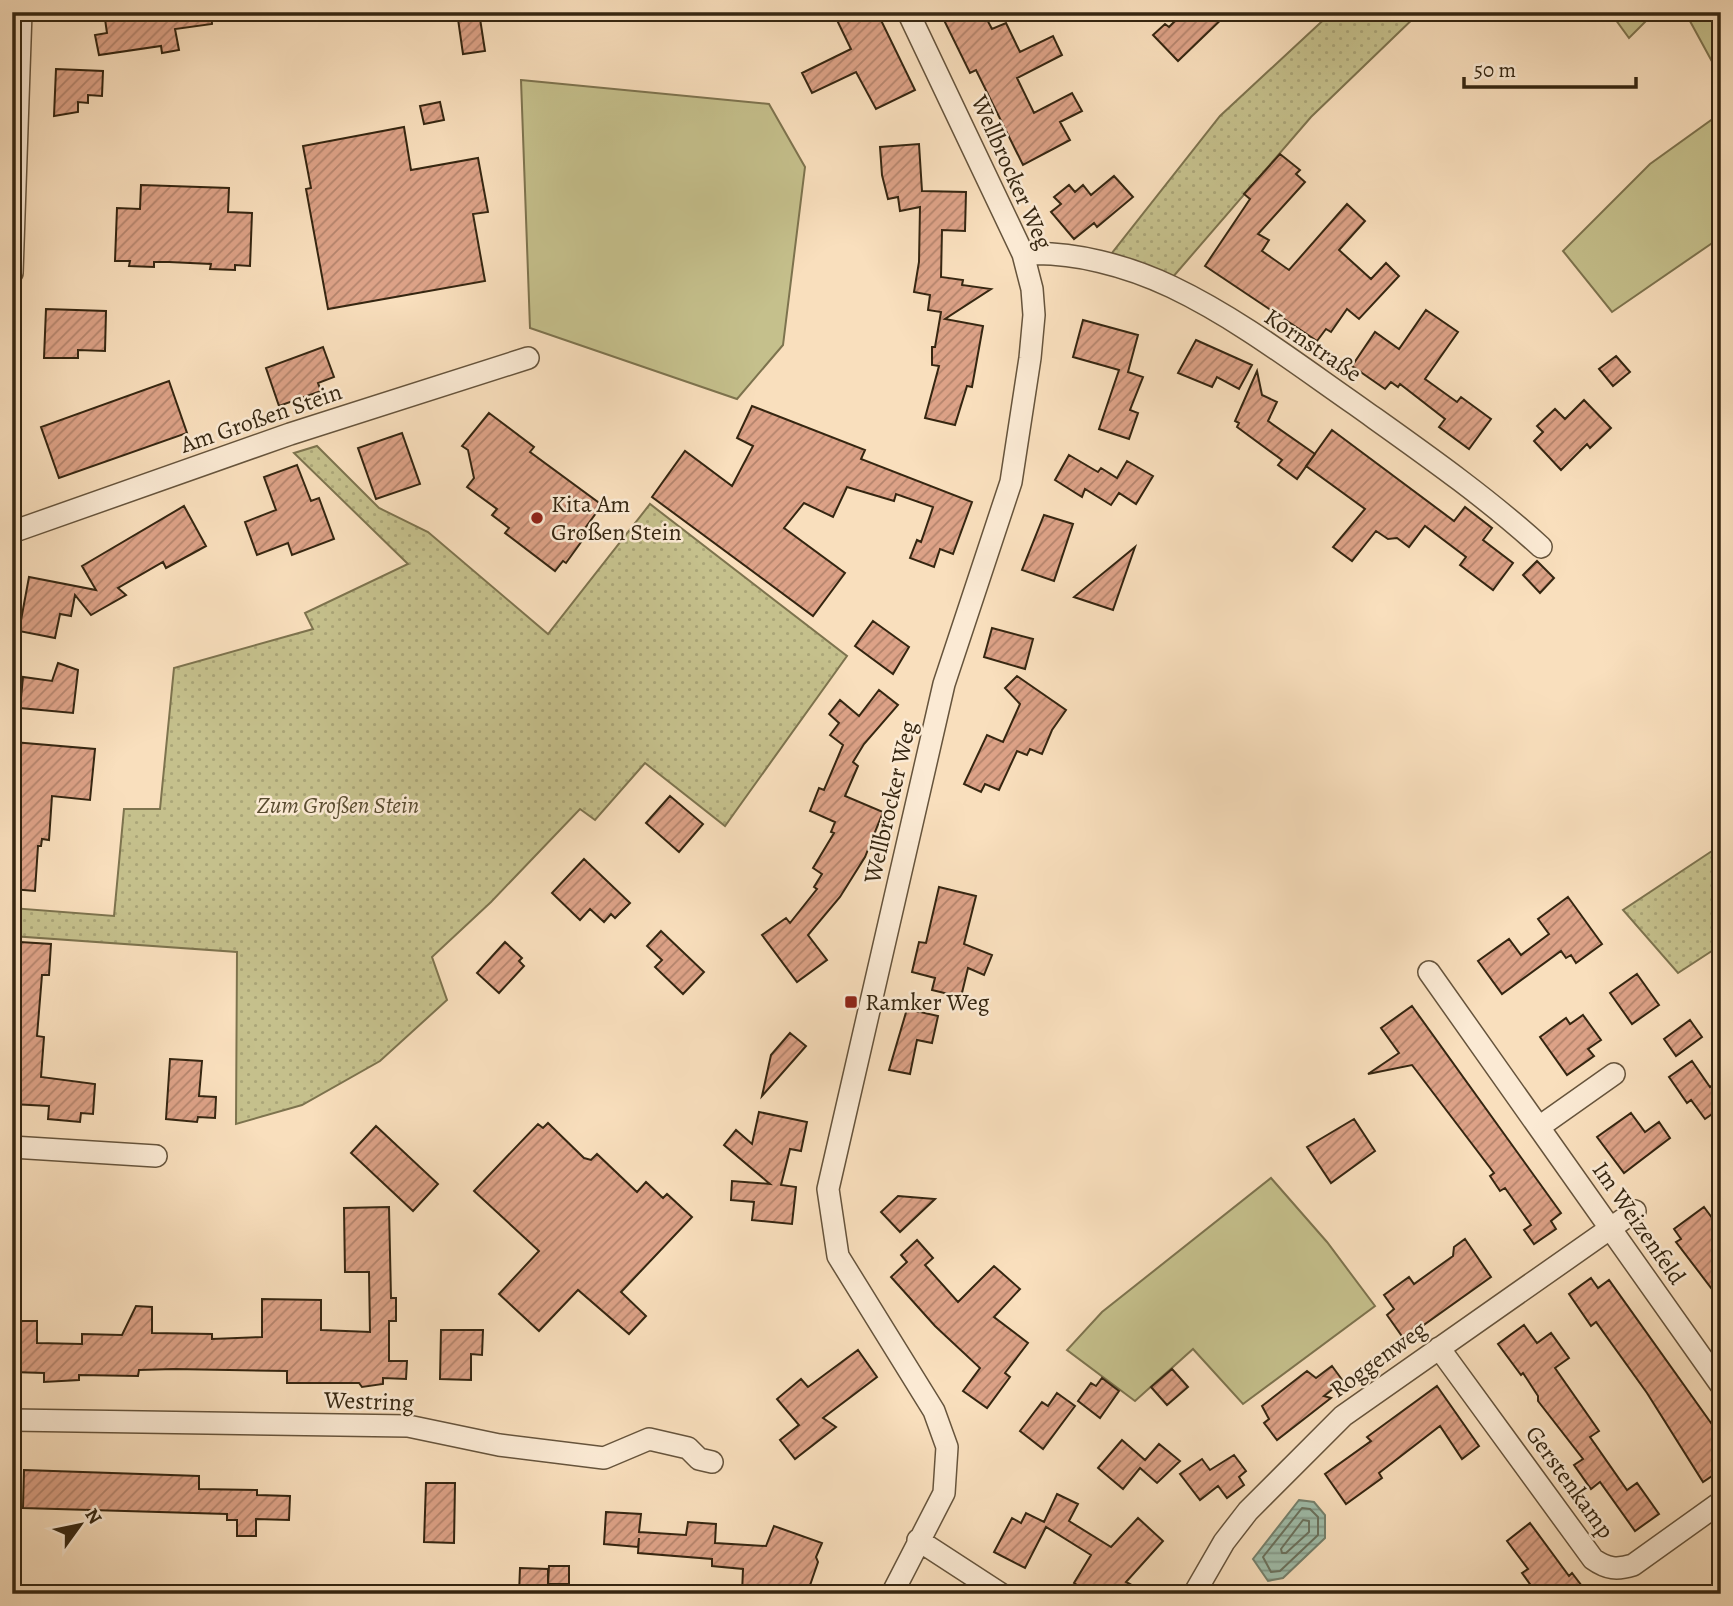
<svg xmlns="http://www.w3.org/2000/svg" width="1733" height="1606" font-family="Alegreya,serif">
<defs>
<pattern id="park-dots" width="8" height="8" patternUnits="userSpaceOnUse" patternTransform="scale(1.75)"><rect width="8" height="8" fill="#c5c08c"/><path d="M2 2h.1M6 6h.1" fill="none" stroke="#aaa578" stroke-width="1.8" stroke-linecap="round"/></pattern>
<pattern id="water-rules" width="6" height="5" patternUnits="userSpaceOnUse" patternTransform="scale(1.75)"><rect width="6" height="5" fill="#9fbdaa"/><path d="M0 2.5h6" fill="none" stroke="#829989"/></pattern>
<pattern id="building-hatch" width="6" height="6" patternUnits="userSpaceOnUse" patternTransform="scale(1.75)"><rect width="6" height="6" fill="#dda287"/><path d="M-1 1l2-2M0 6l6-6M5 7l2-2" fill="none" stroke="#b4846d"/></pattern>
</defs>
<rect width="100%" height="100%" fill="#f9dfbd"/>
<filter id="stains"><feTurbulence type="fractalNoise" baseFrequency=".00286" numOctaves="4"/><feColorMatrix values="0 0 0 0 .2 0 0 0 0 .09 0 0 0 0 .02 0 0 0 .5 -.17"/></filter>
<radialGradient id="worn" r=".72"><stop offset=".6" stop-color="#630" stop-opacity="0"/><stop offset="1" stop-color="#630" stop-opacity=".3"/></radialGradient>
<!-- green -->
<path fill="#c5c08c" stroke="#7d734e" stroke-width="2" d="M1610,12h45l-26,26z
M1685,12h36v66z
M521,80l248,24 36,63 -22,178 -46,54 -207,-71z
M1721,113v124l-109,75 -49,-61 87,-87z
M1271,1178l56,64 48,64 -132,98 -50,-55 -58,52 -68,-51 35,-38z"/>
<!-- park -->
<path fill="url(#park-dots)" stroke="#7d734e" stroke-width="2" d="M1332,12h88l-109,105 -139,161 -64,-20 112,-142z
M317,446l62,62 49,24 120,102 102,-130 197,152 -122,170 -80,-63 -50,57 -15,-11 -89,93 -59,55 15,43 -67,61 -78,44 -66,19 1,-172 -225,-16v-28l102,8 10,-107h36l14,-141 139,-39 -8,-16 103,-49 -114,-111z
M1721,845v100l-43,28 -55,-63z"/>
<!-- water -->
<path fill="url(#water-rules)" stroke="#75816d" stroke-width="2" d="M1299,1500l15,2 11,13v23l-42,40 -15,3 -15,-22z"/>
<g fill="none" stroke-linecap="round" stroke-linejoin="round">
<!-- shore -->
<path stroke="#6a725e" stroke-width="2" d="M1302,1508l8,1 8,8v18l-38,36 -9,1 -8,-15z
M1303,1520l6,1v11l-23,21h-4l-1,-4z"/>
</g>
<!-- building -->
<path fill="url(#building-hatch)" stroke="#352611" stroke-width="2" d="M104,12h107l1,12 -37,5 4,21 -17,3 -1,-7 -62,9 -4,-20 12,-2z
M457,12h22l6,39 -22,3z
M833,12h44l38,78 -39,19 -20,-37 -44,21 -10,-20 49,-24z
M940,12h43l9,17 14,-6 14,29 33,-16 9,19 -45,23 17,35 38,-20 10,18 -22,11 10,18 -47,25 -47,-95 -6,3z
M1184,12h45l-51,49 -25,-26 12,-11 4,3z
M56,69l47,2 -1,25 -14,-1v8l-10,-1v10l-24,4z
M440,102l4,18 -20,4 -4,-18z
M404,127l7,43 67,-12 10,54 -15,2 12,67 -157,28 -22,-120 5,-1 -8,-42z
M919,144l3,47 44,1 -1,39 -23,-1 -1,47 22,3 -1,5 29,4 -46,30 38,7 -11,61 -5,-1 -12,39 -30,-7 14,-52 -7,-1v-18h3l6,-35 -13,-2 2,-15 -16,-3 5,-30 1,-55 -20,4 -2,-14 -10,2 -6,-24 -2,-28z
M1280,154l20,16 -4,4 9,8 -47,52 11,6 -7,11 27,19 58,-66 18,17 -26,29 32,29 15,-16 13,13 -40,43 -12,-10 -16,23 -5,-3 -9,12 -112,-75 45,-67 -6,-5z
M1114,176l19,21 -36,30 -3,-4 -20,16 -23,-27 10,-8 -7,-7 15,-12 6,7 8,-7 8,10z
M141,185l88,3 -1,24 24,1 -2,53 -15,-1v5l-25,-1 1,-5 -42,-2h-15v5l-25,-1 1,-5h-15l2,-53 23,1z
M46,309l60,2 -1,40 -27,-1v8h-34z
M1426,310l32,22 -33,47 32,23 4,-5 30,22 -22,30 -30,-22 6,-8 -45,-35 -2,3 -7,-5 -6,7 -33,-23 23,-34 24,17z
M1083,320l55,15 -10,37 15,5 -13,33 8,3 -9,26 -30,-10 20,-59 -46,-13z
M1196,340l56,25 -13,24 -22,-12 -5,10 -34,-14z
M323,347l11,30 -16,6 3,8 -42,15 -13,-38z
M1616,356l14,16 -17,14 -14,-17z
M1257,371l5,24 15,7 -9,19 47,33 -18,25 -19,-14 4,-5 -45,-33 2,-4 -4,-2z
M169,381l18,52 -128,45 -18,-51z
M1584,400l27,28 -21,20 -3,-4 -26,26 -27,-29 9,-9 -6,-6 18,-17 10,10z
M752,406l113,44 -4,9 111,43 -19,52 -13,-5 -6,18 -24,-9 7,-18 4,2 12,-35 -37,-13 -2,7 -47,-14 -14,30 -29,-14 -20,25 61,45 -32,43 -161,-119 33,-46 47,35 21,-40 -16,-8z
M489,413l45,34 -4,5 72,53 -22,30 4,3 -18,25 -3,-2 -8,10 -50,-38 4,-5 -17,-13 5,-6 -30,-22 7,-9 -6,-28 -6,-4z
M1332,430l122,91 11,-14 27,21 -9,12 30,23 -20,27 -33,-25 6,-8 -41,-31 -16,21 -12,-9 -9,1 -12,-8 -24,30 -19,-14 32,-38 -59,-43z
M402,433l18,51 -44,15 -18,-51z
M1069,455l29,17 3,-4 16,10 10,-17 26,15 -17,28 -17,-11 -8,12 -26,-16 -3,8 -27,-17z
M297,465l14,36 8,-3 15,41 -42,16 -4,-12 -31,12 -12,-33 31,-12 -12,-33z
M184,506l22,40 -40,22 -3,-6 -45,26 8,7 -35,20 -16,-20 -4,21 -11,-2 -5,24 -36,-7 10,-54 67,13 -14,-24z
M1044,515l29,9 -19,57 -32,-11z
M1135,547l-22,63 -39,-13z
M1537,561l17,17 -14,15 -17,-18z
M873,621l36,26 -16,27 -38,-28z
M992,628l41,11 -8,30 -41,-12z
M58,663l20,7 -5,43 -53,-5 3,-31 29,4z
M1017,676l49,34 -14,20 -10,24 -12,-5 -3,6 -10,-4 -18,39 -14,-6 -4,8 -17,-8 23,-49 16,7 17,-38 -15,-16z
M879,690l19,15 -34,39 -11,18 5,4 -13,30 38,16 -18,45 -25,40 -32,38 19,25 -30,22 -35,-47 24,-17 4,5 27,-34 -3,-2 8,-13 -9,-6 21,-35 -3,-1 4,-10 -25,-11 9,-23 5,2 19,-45 -13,-10 9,-12 -10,-9 11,-14 19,16z
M13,742l82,7 -5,51 -38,-4 -3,44 -7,-1 -1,7h-3l-3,45 -23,-2z
M670,796l33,28 -24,28 -33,-29z
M584,859l46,44 -15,15 -4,-4 -7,8 -14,-13 -10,11 -28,-27z
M939,887l37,9 -12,48 28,11 -8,20 -16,-7 -7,29 -29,-7 3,-12 -23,-6 7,-30 7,1z
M1568,897l34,47 -26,19 -5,-8 -5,3 -5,-7 -59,43 -24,-33 31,-22 12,16 28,-21 -11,-15z
M661,931l43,41 -21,22 -28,-27 7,-7 -15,-14z
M20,942l31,2 -2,31h-7l-5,61 7,1 -3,40 54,7 -2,30 -12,-1 -1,9 -32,-3 1,-13 -37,-2v-111h5z
M505,942l17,16 -3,3 5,5 -25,27 -22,-20z
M1637,974l22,31 -27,19 -22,-31z
M1412,1006l149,207 -10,8 5,8 -22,15 -10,-14 7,-5 -26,-37 -5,3 -10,-15 4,-3 -82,-108 -44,9 31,-21 -18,-25z
M907,1009l31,7 -6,27 -15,-3 -7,34 -21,-4z
M1583,1015l18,25 -13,9 6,7 -27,19 -27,-38 26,-19 4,6z
M1690,1020l12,17 -26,19 -12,-17z
M790,1033l16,13 -44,50 9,-41z
M170,1059l32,2 -3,35 17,1 -1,21 -17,-1 -1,5 -31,-3z
M1692,1061l18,26 11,-8v29l-16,11 -14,-19 -4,3 -18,-26z
M759,1112l48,10 -6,29 -11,-2 -9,36 15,2 -4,37 -40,-4 2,-18 -23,-2 1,-19 38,3 -46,-39 12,-15 16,14z
M1631,1113l14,19 14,-10 11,16 -46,35 -27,-36z
M1354,1119l21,32 -44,32 -24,-36z
M548,1123l36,35 7,2 6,-6 40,38 9,-10 17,16 4,-4 25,23 -71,75 25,24 -17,18 -51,-44 -39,41 -40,-37 40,-43 -65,-60 64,-67 5,4z
M376,1126l62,58 -25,27 -62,-58z
M898,1196l37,3 -35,33 -19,-20z
M389,1207l2,91h5v23h-7v40h18l-1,18 -23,-1v6l-21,3 -3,-4h-72v-12l-113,-2 -35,1 -1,6 -59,-1v5l-35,2v-9l-32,-1 3,-51h22v22l45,1v-10l40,1 14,-29 16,1v26l60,1v5l50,-2v-38l59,1v30l49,2 -1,-60h-24l-1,-64z
M1704,1207l17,23v71l-45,-59 5,-3 -7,-10z
M1465,1239l26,38 -87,62 -17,-24 7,-6 -10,-14 25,-18 5,7 39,-28 1,-9z
M917,1240l16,18 -8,7 33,37 36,-36 26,23 -26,28 34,26 -23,30 5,4 -23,31 -24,-17 17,-23 -45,-42 -44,-49 16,-15 -6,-7z
M1591,1278l7,10 11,-8 112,157v33l-18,12 -56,-89 -51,-71 -5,4 -22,-32z
M1524,1325l13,18 14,-10 18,25 -14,10 44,63 -9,6 37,53 10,-7 22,31 -24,17 -35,-49 -9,7 -17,-24 9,-6 -45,-58v-5l-15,-23 -2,2 -23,-31z
M441,1330h42l-1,25 -11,-1v26l-31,-1z
M858,1350l19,27 -54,41 13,9 -41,32 -15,-19 19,-15 -22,-26 24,-20 7,8z
M1332,1366l11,15 -19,15 7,2 -54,42 -13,-17 5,-4 -7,-13 45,-35 9,7z
M1172,1369l16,18 -21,18 -16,-18z
M1102,1378l17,13 -19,27 -22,-17 13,-18 5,3z
M1437,1386l42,60 -17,13 -22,-33 -61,47 3,5 -36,26 -21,-30 46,-33 -4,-4z
M1057,1393l18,13 -32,43 -23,-18 22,-29 6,4z
M1122,1440l23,20 14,-16 21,17 -23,22 -17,-15 -17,21 -25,-21z
M1234,1455l12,16 -7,6 5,8 -17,13 -9,-12 -18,14 -20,-26 22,-15 8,11z
M24,1470l175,6v13l58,1v5l33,1 -1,24 -33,-1v17h-19v-16h-10v-6l-204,-6z
M426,1483h29l-1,60 -30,-1z
M1057,1494l21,10 -9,17 42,26 27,-29 25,23 -37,41 22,12h-57l-17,-11 17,-28 -45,-28 -21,41 -31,-16 18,-34 9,5 5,-10 18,9z
M606,1512l35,2 -2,18 47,3 2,-13 28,2 -1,19 51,3 8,-20 48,17 -6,14 2,5 -11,32h-65l1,-25 -31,-3v-7l-74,-6 1,-15 -1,9 -34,-3z
M1530,1523l39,53 3,-3 16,21h-51l-15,-21 6,-4 -21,-28z
M549,1566h20v18h-21z
M520,1568l28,1v25h-29z"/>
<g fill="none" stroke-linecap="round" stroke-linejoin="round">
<!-- minor casing -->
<g stroke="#66543c" stroke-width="24">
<path id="minor" d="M1023,254c50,-3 105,12 149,33 65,31 125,77 184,118 63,45 128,90 185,142
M12,273l9,-261
M12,532l278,-98 238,-76
M1429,972l292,413
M1539,1127l75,-53
M12,1147l144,9
M1439,1348l154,211c14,10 24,11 40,6l88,-63
M12,1420l396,6 91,19 105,13 45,-19 39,9 11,11 13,3
M918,1540l83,54
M892,1594l52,-101 3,-46 -13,-36 -96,-155 -10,-67 116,-505 67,-202 19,-124 4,-43 -2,-26 -9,-35 -115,-242
M1194,1594l30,-52 24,-31 95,-95 292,-205"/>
</g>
<!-- minor -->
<use href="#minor" stroke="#fbead4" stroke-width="21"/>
</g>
<!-- markers -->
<g fill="#8f2418" stroke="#fbead4" stroke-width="2.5">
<circle cx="537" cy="518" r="7"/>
<rect x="844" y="995" width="14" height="14" rx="3.5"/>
</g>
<g text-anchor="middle" stroke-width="5" stroke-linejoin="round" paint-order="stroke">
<!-- street labels -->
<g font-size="24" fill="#352611" stroke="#fbead4">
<text transform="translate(1012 172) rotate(66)" y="8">Wellbrocker Weg</text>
<text transform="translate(1313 345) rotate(34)" y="8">Kornstraße</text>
<text transform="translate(261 418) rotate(-19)" y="8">Am Großen Stein</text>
<text transform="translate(890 802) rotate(-77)" y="8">Wellbrocker Weg</text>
<text transform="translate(1639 1223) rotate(55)" y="8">Im Weizenfeld</text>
<text transform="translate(1378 1359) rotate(-36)" y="8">Roggenweg</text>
<text transform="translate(369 1401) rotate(2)" y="8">Westring</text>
<text transform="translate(1570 1482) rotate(54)" y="8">Gerstenkamp</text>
</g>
<!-- poi labels -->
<g font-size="24" fill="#352611" stroke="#fbead4" text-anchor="start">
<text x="551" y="512">Kita Am<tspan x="551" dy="28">Großen Stein</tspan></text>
<text x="865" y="1010">Ramker Weg</text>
</g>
<!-- park labels -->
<g font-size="24" font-style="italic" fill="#594c30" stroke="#fbead4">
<text x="338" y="813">Zum Großen Stein</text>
</g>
</g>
<!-- margin -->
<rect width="1733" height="1606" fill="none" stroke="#f9dfbd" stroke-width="42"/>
<rect x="14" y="14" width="1705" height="1578" fill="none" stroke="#352611" stroke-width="3.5"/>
<rect x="21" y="21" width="1691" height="1564" fill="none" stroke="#352611" stroke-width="2"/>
<!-- north arrow -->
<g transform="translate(80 1525) rotate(57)" stroke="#fbead4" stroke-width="5" paint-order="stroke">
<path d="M0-5L12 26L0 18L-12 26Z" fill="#352611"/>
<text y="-10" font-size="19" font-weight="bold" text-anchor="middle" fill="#352611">N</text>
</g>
<!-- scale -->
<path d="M1464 77v10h172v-10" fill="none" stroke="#352611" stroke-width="3.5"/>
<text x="1474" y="77" font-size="21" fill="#352611" stroke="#fbead4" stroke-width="5" paint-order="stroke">50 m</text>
<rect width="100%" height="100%" filter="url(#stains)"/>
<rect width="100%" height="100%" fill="url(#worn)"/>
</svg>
